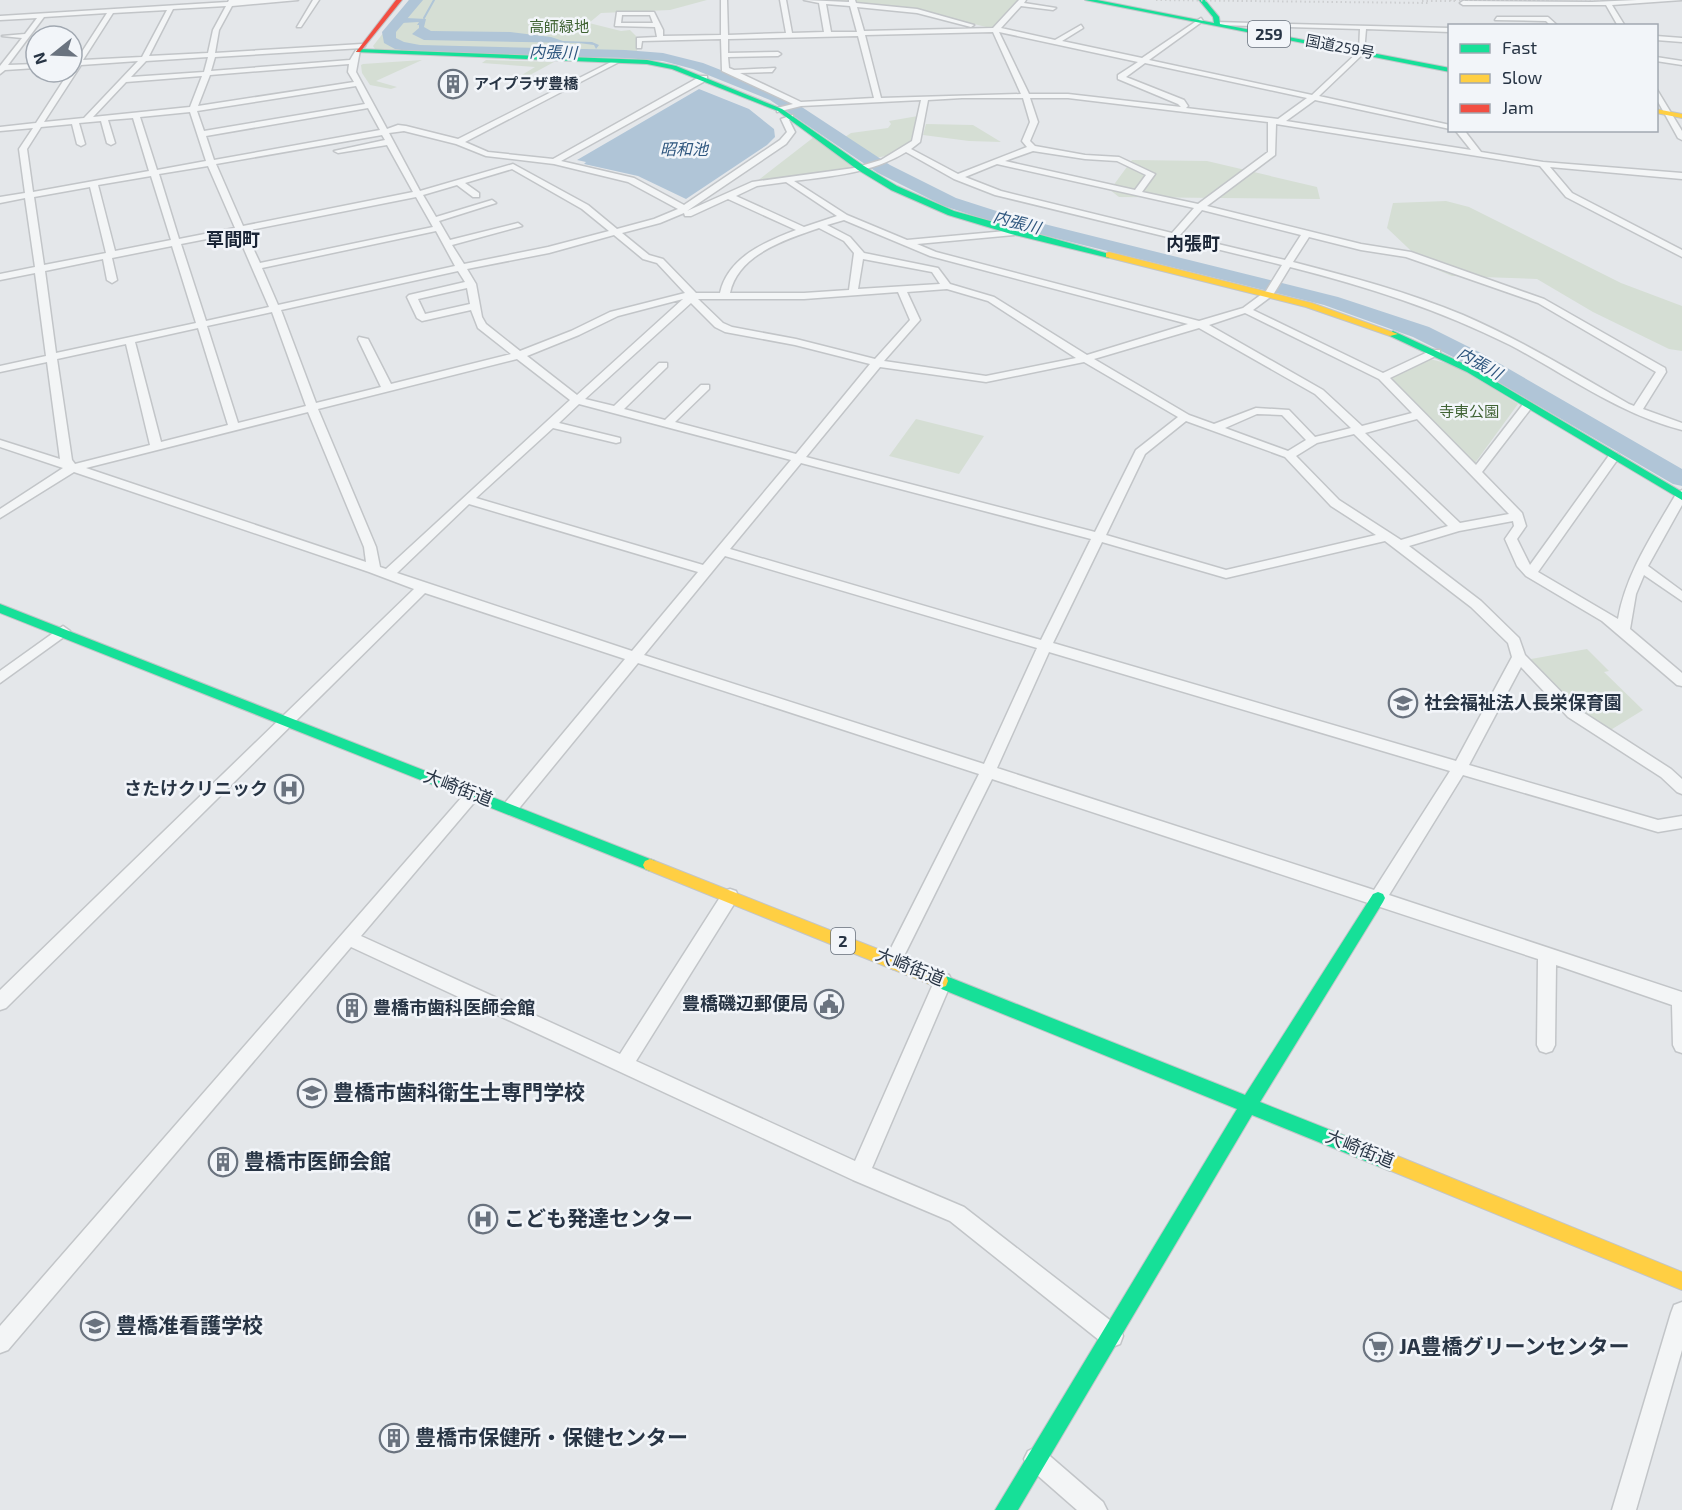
<svg xmlns="http://www.w3.org/2000/svg" width="1682" height="1510" font-family="'Exo 2','Noto Sans JP',sans-serif">
<rect width="100%" height="100%" fill="#e4e7ea"/>
<!-- green -->
<path fill="#d5ded4" d="M409,0h298l-37,10 -69,3 -12,10 32,8 9,-1 8,8 -1,14 -59,1 -2,3 -201,-7 -2,-3z
M817,0h203l-26,28h-4l-72,-18z
M422,60l-46,21 21,6 -6,2 -21,-4 -8,-12 -1,-8 2,-1z
M486,60l68,2 -37,20 -5,-1 23,-14 -53,-4z
M918,116l-8,27 -19,12 -16,3 -30,-21 6,-4 37,-5 3,-4 -2,-3z
M926,124l47,1 28,17 -32,-1 -46,-6z
M814,137l40,31 -98,14z
M1132,160l75,1 110,26 3,12 -201,-2 -9,-7z
M1446,201l23,6 152,76 61,23v45l-13,-2 -76,-37 -56,-33 -85,-3 -26,-11 -39,-37 6,-25z
M1429,359c32,5 61,28 89,45l-43,59 -5,-1 -80,-82 2,-3z
M916,419l68,17 -25,38 -70,-18z
M1587,649l22,22 -5,1 39,38 -34,21 -31,-20 -46,-47 -1,-5z"/>
<!-- water -->
<path fill="#b0c5d7" d="M406,18l20,1 -2,8 7,4 79,1 41,5 12,4 29,1 7,3 -3,4 -2,-4 -15,-2 -155,-3 -12,-6 7,-6v-3h-2l2,-3 -18,1z
M699,89l50,20 25,20 1,8 -8,8 -81,54 -48,-23 -54,-12 2,-2 -9,-2z"/>
<g fill="none" stroke-linecap="round" stroke-linejoin="round">
<!-- stream -->
<path stroke="#b0c5d7" stroke-width="2" d="M424,18l10,-18"/>
<!-- river -->
<path fill="#b0c5d7" fill-rule="evenodd" d="M409,0h14l-27,32v6l8,4 16,3 205,5 38,3 40,10 79,31 108,71 66,33 56,18 326,81 91,30 54,27 199,115v17l-9,-2 -206,-120 -54,-27 -89,-32 -325,-81 -55,-18 -66,-33 -108,-73 -77,-31 -30,-8 -38,-3 -205,-5 -25,-4 -11,-6 -2,-11z"/>
<!-- street casing -->
<g stroke="#c2c5c8" stroke-width="3">
<path id="street" d="M229,0h69l-66,6 -13,24 -4,23 147,-9 3,2 -3,2 -147,9 -4,14 139,-11 6,-10h4l-4,22 31,57 11,-4 8,1 52,13 157,-79h4v2l-154,80 23,10 65,7 148,-83h6v4l-146,81 73,17 50,27 96,-65 7,-8 -6,-13 12,-4v4l-4,1 6,12 -9,12 -99,67 65,-29 102,-14 27,-8 31,-19 9,-41 -120,6 -24,6v-4l16,-4 -71,-33 -1,-32 -79,2 -1,7h-4v-10l20,-1 -2,-10 -40,-1 2,-14h37l9,18v6l58,-1v-35h6l1,35 58,-2 -6,-33h6l6,33 32,-1 -5,-29 -15,-3 45,2v-2h6l1,3 61,6 57,16 -3,2 -54,-14 -60,-6 7,24 129,-3 26,-28h7l-2,3 32,5 -3,2 -32,-4 -20,22 54,12 26,-15 2,3 -21,13 80,17 59,-40 2,3 -54,39 163,35 47,-44 1,-22 -143,-4 -2,-3 235,6v4l-84,-3 -2,24 -45,43 131,29v4l-135,-29 -29,21 185,29 -16,-20h9l17,22 62,10 139,11v6l-132,-12 22,26 110,57v7l-116,-60 -26,-31 -264,-42 -1,31 -68,51 154,38 50,8 133,47 121,69 1,4 -23,37 39,14v7c-63,-16 -115,-55 -172,-85 -72,-36 -142,-58 -220,-78l-17,28 -20,15 130,63 49,-23h8v4l-50,24 86,87 48,-62h8v4l-50,65 40,41 4,13 -9,13 13,26 80,-111h8l2,2 -82,116 80,47c8,-46 35,-85 58,-125l6,-4v15l-34,61 34,25v10l-38,-26 -8,19 -6,35 52,44v13l-5,-1 -75,-64 -76,-45 -9,-10 -12,-27 9,-13 -1,-5 -54,10 -50,15 72,55 38,37 6,17 53,54 93,60 11,10v15l-5,-2 -16,-15 -93,-60 -47,-50 -52,98 189,55 24,-4v12l-24,4 -195,-57 -74,120 293,97v61l-6,-2 -3,-6 -1,-40 -116,-40 -1,80 -3,6 -6,2 -6,-2 -3,-6 1,-86 -546,-180 -93,187 -6,3 -6,-3 -3,-5 3,-5 92,-182 -341,-111 -122,149h-12l-2,-4 2,-4 121,-145 -200,-66 -419,415 -6,2v-20l414,-401 -45,-17 -295,-100 -74,46v-9l63,-41 -63,-21v-7l60,19 -13,-97 -47,10v-6l46,-10 -11,-83 -35,7v-6l35,-7 -10,-69 -25,5v-6l25,-4 -6,-44 14,-21 -33,3v-4l36,-4 33,-51h3v-11h4l31,-48 -63,4 -36,48 28,-1v4l-31,2 -5,4v-8l22,-28 -20,-2 23,-2 12,-16 -37,2v-4l228,-14zM826,4l24,2 7,26h-26zM226,6l-13,24 -5,23 -59,3 24,-47zM167,10l-25,47 -59,3 30,-47zM622,15h28l3,8h-32zM993,32l28,62 -140,4 -16,-63zM999,32l139,30 -20,13v4l60,25 3,3 -113,-13h-39zM858,36l16,62 -73,4 -61,-29 32,-1 3,-4 -41,2 -5,-2 -1,-11 50,-1 3,-2 -3,-2 -50,1v-14zM208,57l-4,15 -73,5 15,-16zM138,61l-54,57 -40,4 37,-57zM1145,63l162,35 -29,21 -92,-11 2,-2 -4,-6 -58,-23zM349,64l-1,8 6,10 -156,24 12,-31zM202,76l-12,31 -97,10 33,-35zM356,86l9,18 -161,27 -7,-20zM962,98h61l7,24 -8,19 5,6 -69,27 -47,-25 9,-7 8,-42zM1030,98h38l200,24v30l-70,52 -56,-12 13,-18 -36,-17 -34,-2 -50,-9 -5,-5 8,-19zM368,108l12,22 -166,30 -8,-24zM190,112l16,49 -49,9 -17,-53zM133,118l16,53 -116,21 -6,-43 14,-22 31,-3 5,20 4,2 4,-2 -6,-21 22,-2 6,22 4,2 4,-2 -7,-23zM404,131l52,13 30,12 68,8 74,18 50,27 -24,10 -37,10 -29,-24 -75,-41 -93,27 -31,-58zM382,135l3,5 -51,11 4,2 49,-8 26,47 -170,34 -27,-62zM1033,151l52,8 32,2 29,14 -11,15 -130,-29zM906,152l48,27 41,16 287,70 -16,26 -23,17 -44,13 -263,-69 -19,-8 97,-9 5,-3 -2,-2 -110,10 -60,-25 -53,-34c39,-5 78,-8 112,-29zM997,164l197,44 -22,25 -171,-42 -36,-14zM208,166l27,62 -56,11 -20,-65zM512,169l70,40 27,22 -61,16 -84,17 -12,-19 70,-19 -4,-3 -68,17 -11,-19 57,-18 -4,-3 -56,17 -13,-22 34,-10 16,12h6v-4l-14,-10zM151,176l20,64 -56,11 -17,-66zM786,182l51,34 -33,11 -68,-31 21,-10zM90,187l16,66 -62,12 -10,-68zM416,197l17,30 -173,36 -15,-32zM728,199l68,31c-31,12 -68,27 -76,63h-24l-33,-34 -14,-4 -27,-22 38,-10 24,-10 1,3h6zM1202,210l99,25 -16,25 -105,-25zM844,220l86,36 258,68 -101,31 -93,-58 -44,-13 -12,-16 -74,-15 -14,-16 -23,-12zM819,228l25,13 10,12 -5,37 -45,3h-74c8,-39 57,-54 89,-65zM436,231l19,35 -177,39 -16,-37zM237,233l32,74 -63,14 -25,-77zM614,235l29,24 14,4 28,30 -75,19 -39,19 -51,20 -34,-27 -4,-7 -6,-33 -9,-15 82,-16zM1309,237l52,13 45,7 132,46 118,69 -22,34 -5,-2c-54,-31 -108,-64 -166,-89 -55,-23 -112,-38 -170,-53zM172,246l24,77 -140,30 -11,-82 58,-12 4,21 5,3 5,-3 -5,-22zM863,259l69,13 8,12 -82,5zM458,271l7,11 -56,13 -2,2 10,21 5,3 49,-11 7,18 33,26 -120,30 -23,-45 -9,-2 -1,2 23,48 -65,16 -35,-93zM467,288l3,16 -45,10 -7,-15zM947,289l41,12 88,57 -90,18 -102,-15 36,-41 -13,-28zM898,292l12,28 -35,39 -79,-20 -64,-12 -9,-4 -25,-24h106zM683,299l-106,96 -50,-39 52,-21 39,-19zM691,303l24,24 10,5 70,13 75,19 -74,90 -121,-32 34,-33v-4h-8l-36,35 -41,-11 43,-42v-4h-8l-45,43 -29,-7zM272,312l34,94 -68,17 -31,-97zM1245,313l134,66 33,34 -50,13 -39,-36 -114,-65zM198,328l30,97 -67,17 -26,-100zM1199,328l116,66 36,34 -36,9 -26,-27 -33,-2 -42,16 -25,-9 -95,-56zM126,344l24,101 -75,19 -3,-4 -15,-101zM517,359l53,41 -184,169 -6,-2 -4,-20 -58,-138zM1084,362l94,55 -42,33 -41,82 -289,-75 74,-90 106,15zM579,404l212,56 -88,105 -227,-67 77,-70 63,15 4,-1v-4l-61,-15zM308,412l56,135 2,15 -280,-94zM1257,414l25,1 24,25 -18,11 -63,-23zM1417,419l92,95 -49,9 -95,-90zM1186,421l99,36 46,49 45,29 -150,35 -120,-35 39,-81zM1354,434l94,92 -47,14 -62,-40 -43,-44 21,-13zM801,463l290,76 -50,101 -311,-91zM469,504l229,68 -66,79 -235,-78zM1385,541l86,66 37,36 4,14 -56,104 -403,-118 49,-101 124,36zM725,556l312,92 -53,116 -340,-109zM1049,652l401,119 -76,119 -377,-122z
M313,0h6l-18,27h-4z
M1637,0h45l-70,5 13,21h-7l-12,-21h-143l-3,-2 3,-2 129,1z
M1497,17h51l10,9h-7l-5,-5 -51,-1z
M1656,36l26,2v4l-26,-2z
M1656,57l26,4v4l-26,-4z
M1656,88l26,43v9l-4,-2 -22,-40z
M63,626l7,5 -2,3 -68,49v-12z
M473,788l5,2 3,4 -3,4 -117,138 259,118 104,-163 6,-2 6,2 2,5 -2,5 -100,160 219,100 82,-186 6,-2 6,2 3,6 -80,187 92,39 156,121 3,8 -3,8 -8,3 -8,-3 -154,-123 -97,-41 -502,-233 -343,403 -8,3v-27l468,-536z
M1682,1302v48l-46,160h-24l59,-197 3,-8z
M1036,1447l8,4 59,51 4,8h-30l-49,-43 -4,-8 4,-8z"/>
</g>
<!-- fast casing -->
<g stroke="#c2c5c8" stroke-width="2">
<path id="fast" d="M1085,0h12l117,23 -1,-6 -14,-17h6l14,17 1,7 230,44v4z
M358,49l289,11 29,6 106,43 82,57 33,20 57,25 159,44 -4,3 -98,-24 -63,-19 -57,-25 -33,-20 -80,-59 -106,-42 -25,-5 -291,-12z
M1393,331l80,37 209,124v8l-215,-128 -77,-36 -2,-2z
M0,604l655,257 2,4 -2,4 -5,2 -5,-2 -645,-256z
M1378,892l5,2 2,4 -2,4 -123,200 136,54 3,6 -3,6 -6,3 -138,-56 -234,395h-23l242,-401 -303,-123 -2,-5 2,-5 6,-2 6,2 299,119 128,-201z"/>
</g>
<!-- slow casing -->
<g stroke="#c2c5c8" stroke-width="2">
<path id="slow" d="M1656,109l26,5v4l-26,-5z
M1109,252l203,51 86,31 -8,2 -84,-29 -200,-50v-4z
M650,859l296,117 2,5 -2,5 -6,2 -6,-2 -289,-117 -2,-4 2,-4z
M1390,1153l292,119v18l-298,-122 -3,-6 3,-6z"/>
</g>
<!-- jam casing -->
<g stroke="#c2c5c8" stroke-width="2">
<path id="jam" d="M396,0h6l-42,52h-4z"/>
</g>
<!-- street -->
<use href="#street" fill="#f3f5f6" fill-rule="evenodd"/>
<!-- fast -->
<use href="#fast" fill="#16e098" fill-rule="evenodd"/>
<!-- slow -->
<use href="#slow" fill="#ffcf43" fill-rule="evenodd"/>
<!-- jam -->
<use href="#jam" fill="#f24e42" fill-rule="evenodd"/>
<!-- rail -->
<path stroke="#cdcfd1" stroke-width="2" stroke-dasharray="1.5 3" stroke-linecap="butt" d="M1156,0l273,3
M1450,0h153
M1422,1h35"/>
</g>
<!-- icons -->
<defs>
<g id="building-ring" transform="scale(1.5)"><circle r="9.5" fill="#f2f5f9" stroke="#6a737f" stroke-width="1.5"/><path d="M-4-6H4V6H1V3H-1V6H-4ZM-2.5-4.3h1.7v1.8h-1.7ZM.8-4.3h1.7v1.8H.8ZM-2.5-1h1.7V.8h-1.7ZM.8-1h1.7V.8H.8Z" fill="#6a737f"/></g>
<g id="school-ring" transform="scale(1.5)"><circle r="9.5" fill="#f2f5f9" stroke="#6a737f" stroke-width="1.5"/><path d="M0-5L7-2L0 1L-7-2ZM-4 1L0 2.5L4 1V4Q0 6-4 4Z" fill="#6a737f"/></g>
<g id="hospital-ring" transform="scale(1.5)"><circle r="9.5" fill="#f2f5f9" stroke="#6a737f" stroke-width="1.5"/><path d="M-5-5h3v3.5h4V-5h3V5h-3V1.5h-4V5h-3Z" fill="#6a737f"/></g>
<g id="civic-ring" transform="scale(1.5)"><circle r="9.5" fill="#f2f5f9" stroke="#6a737f" stroke-width="1.5"/><path d="M-.6-6.5H3V-4.5H.6V-3L4-1V1h2V6H-6V1h2V-1L-.6-3ZM-1.2 2.5V6h2.4V2.5Z" fill="#6a737f"/></g>
<g id="university-ring" transform="scale(1.5)"><circle r="9.5" fill="#f2f5f9" stroke="#6a737f" stroke-width="1.5"/><path d="M0-5L7-2L0 1L-7-2ZM-4 1L0 2.5L4 1V4Q0 6-4 4Z" fill="#6a737f"/></g>
<g id="supermarket-ring" transform="scale(1.5)"><circle r="9.5" fill="#f2f5f9" stroke="#6a737f" stroke-width="1.5"/><path d="M-6-5.5h2.5l.6 2H6L4.5 2H-2.5L-4.4-4H-6ZM-1.5 3.2a1.3 1.3 0 1 0 .1 0ZM3 3.2a1.3 1.3 0 1 0 .1 0Z" fill="#6a737f"/></g>
</defs>
<g fill-rule="evenodd">
<use href="#building-ring" x="453" y="84"/>
<use href="#school-ring" x="1403" y="703"/>
<use href="#hospital-ring" x="289" y="789"/>
<use href="#civic-ring" x="829" y="1004"/>
<use href="#building-ring" x="352" y="1008"/>
<use href="#university-ring" x="312" y="1093"/>
<use href="#building-ring" x="223" y="1162"/>
<use href="#hospital-ring" x="483" y="1219"/>
<use href="#university-ring" x="95" y="1326"/>
<use href="#supermarket-ring" x="1378" y="1347"/>
<use href="#building-ring" x="394" y="1438"/>
</g>
<g text-anchor="middle" stroke-width="5" stroke-linejoin="round" paint-order="stroke">
<!-- far-park labels -->
<g font-size="15" fill="#406334" stroke="#f2f5f9">
<text x="559" y="32">高師緑地</text>
<text x="1469" y="417">寺東公園</text>
</g>
<!-- far-street labels -->
<g font-size="15" fill="#283545" stroke="#f2f5f9">
<text transform="translate(1340 47) rotate(11)" y="5">国道259号</text>
</g>
<!-- far-poi labels -->
<g font-size="15" font-weight="bold" fill="#283545" stroke="#f2f5f9" text-anchor="start">
<text x="474" y="89">アイプラザ豊橋</text>
</g>
<!-- shield labels -->
<g fill="#f2f5f9" stroke="#656f7b" stroke-width="1.5">
<rect x="1248" y="21" width="42" height="26" rx="4.5"/>
<rect x="831" y="928" width="24" height="26" rx="4.5"/>
</g>
<g font-size="16" font-weight="bold" fill="#283545">
<text x="1269" y="40">259</text>
<text x="843" y="947">2</text>
</g>
<!-- far-water labels -->
<g font-size="16" font-style="italic" fill="#2e567e" stroke="#f2f5f9">
<text transform="translate(553 52) rotate(1)" y="6">内張川</text>
<text x="684" y="155">昭和池</text>
<text transform="translate(1017 222) rotate(15)" y="6">内張川</text>
<text transform="translate(1480 363) rotate(29)" y="6">内張川</text>
</g>
<!-- far-quarter labels -->
<g font-size="18" font-weight="bold" fill="#1a2536" stroke="#f2f5f9">
<text x="233" y="246">草間町</text>
<text x="1193" y="250">内張町</text>
</g>
<!-- poi labels -->
<g font-size="18" font-weight="bold" fill="#283545" stroke="#f2f5f9" text-anchor="start">
<text x="1424" y="709">社会福祉法人長栄保育園</text>
<text x="268" y="795" text-anchor="end">さたけクリニック</text>
<text x="808" y="1010" text-anchor="end">豊橋磯辺郵便局</text>
<text x="373" y="1014">豊橋市歯科医師会館</text>
</g>
<!-- street labels -->
<g font-size="18" fill="#283545" stroke="#f2f5f9">
<text transform="translate(458 788) rotate(21)" y="6">大崎街道</text>
<text transform="translate(910 967) rotate(22)" y="6">大崎街道</text>
<text transform="translate(1360 1149) rotate(22)" y="6">大崎街道</text>
</g>
<!-- near-poi labels -->
<g font-size="21" font-weight="bold" fill="#283545" stroke="#f2f5f9" text-anchor="start">
<text x="333" y="1100">豊橋市歯科衛生士専門学校</text>
<text x="244" y="1169">豊橋市医師会館</text>
<text x="504" y="1226">こども発達センター</text>
<text x="116" y="1333">豊橋准看護学校</text>
<text x="1399" y="1354">JA豊橋グリーンセンター</text>
<text x="415" y="1445">豊橋市保健所・保健センター</text>
</g>
</g>
<!-- legend -->
<rect x="1448" y="24" width="210" height="108" fill="#f2f5f9" stroke="#a1a8b1" stroke-width="1.5"/>
<rect x="1460" y="44" width="30" height="9" fill="#16e098" stroke="#a1a8b1" stroke-width="1.5"/>
<text x="1502" y="54" font-size="18" fill="#283545">Fast</text>
<rect x="1460" y="74" width="30" height="9" fill="#ffcf43" stroke="#a1a8b1" stroke-width="1.5"/>
<text x="1502" y="84" font-size="18" fill="#283545">Slow</text>
<rect x="1460" y="104" width="30" height="9" fill="#f24e42" stroke="#a1a8b1" stroke-width="1.5"/>
<text x="1502" y="114" font-size="18" fill="#283545">Jam</text>
<!-- north arrow -->
<g transform="translate(54 54) rotate(252)"><circle r="28" fill="#f2f5f9" stroke="#a1a8b1" stroke-width="1.5"/>
<path d="M0-4.5L10 22L0 15L-10 22Z" fill="#6a737f"/>
<text y="-9" font-size="16" font-weight="bold" text-anchor="middle" fill="#283545">N</text>
</g>
</svg>
